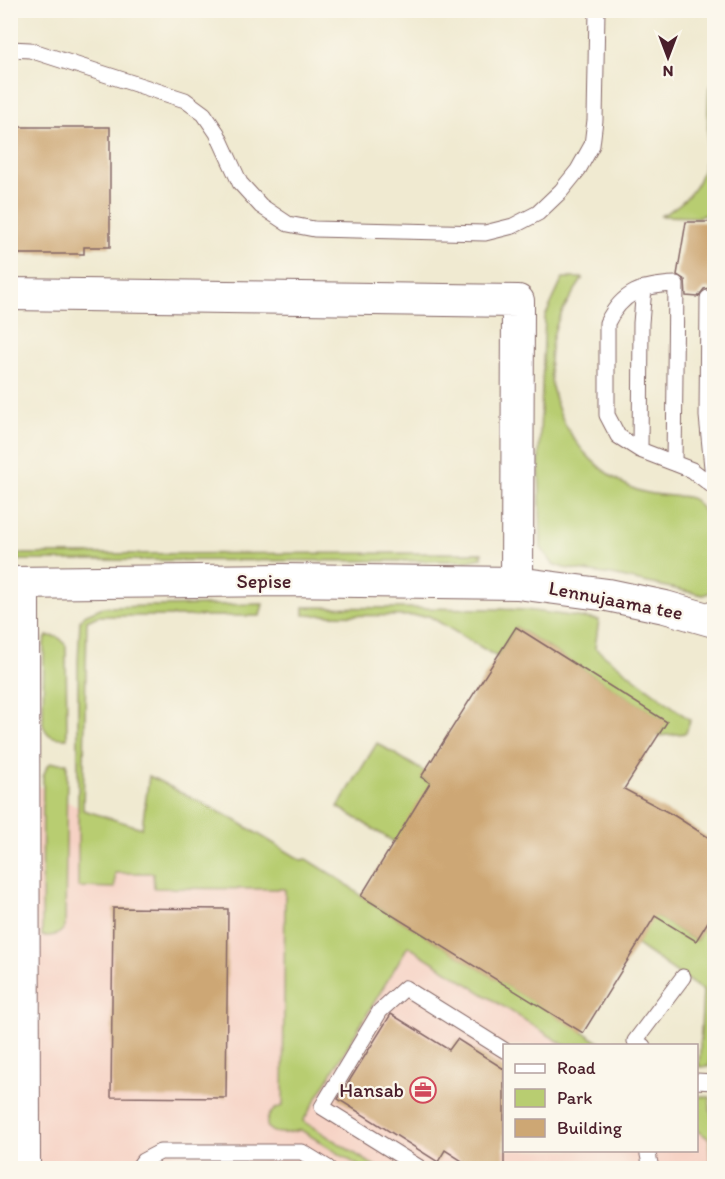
<svg xmlns="http://www.w3.org/2000/svg" width="725" height="1179" font-family="Itim,sans-serif">
<rect width="100%" height="100%" fill="#fbf7ec"/>
<filter id="ink" filterUnits="userSpaceOnUse"><feTurbulence type="fractalNoise" baseFrequency=".0167" numOctaves="2"/><feDisplacementMap in="SourceGraphic" scale="12" xChannelSelector="R" yChannelSelector="G"/><feConvolveMatrix kernelMatrix="1 2 1 2 8 2 1 2 1" color-interpolation-filters="sRGB"/></filter>
<filter id="wash" filterUnits="userSpaceOnUse"><feTurbulence type="fractalNoise" baseFrequency=".008" numOctaves="4" result="noise"/><feDisplacementMap in="SourceGraphic" scale="24" xChannelSelector="R" yChannelSelector="G"/><feGaussianBlur stdDeviation="1.35" result="paint"/><feColorMatrix in="noise" values="0 0 0 0 0 0 0 0 0 0 0 0 0 0 0 0 0 1.4 0 .05"/><feComposite in="paint" operator="in"/></filter>
<g filter="url(#wash)">
<rect width="100%" height="100%" fill="#f0ead1"/>
<!-- built -->
<path fill="#f6d2c4" d="M10,771l73,39 219,66 262,169 -60,1v104h192l1,-20 12,9 1,29h-699z"/>
<!-- green -->
<path fill="#b8cd71" stroke="#81764e" stroke-width="1.5" d="M714,82v108h-5l-1,23 -9,4 -39,-1c58,-28 45,-74 49,-128z
M563,278h20c-10,16 -21,30 -27,48 -21,66 16,134 76,162 12,6 28,7 40,8 8,1 15,-1 22,4 18,13 24,71 20,91l-11,4 -91,-20 -48,-7 -11,-4 -12,-16 -2,-92 6,-139z
M482,553v5l-14,3 -458,-1 1,-6z
M263,604l-3,12h-162l-11,5 -4,189 59,18 7,-52 86,44 66,40 6,-1 37,23 17,14 243,149h-40l-156,-99 -105,175 75,47h-16l-61,-38c-6,1 -14,4 -20,3 -23,0 -15,-24 2,-27l2,-217 -131,-1 -1,-15h-38v15l-37,-1v-225l2,-41 4,-6 19,-8z
M304,607l195,2 27,1 73,10 -4,28 95,72 -4,13 -28,3 8,-14 -150,-95 -19,30 -68,-41 -125,-1z
M47,636c10,0 14,1 19,10l1,92c-13,0 -19,0 -24,-13l1,-82z
M377,743l48,29 -3,6 148,92 4,-5 122,76 18,-29v86l-4,35v33l-11,1 4,-76 -66,-46 -243,-103 -56,-35z
M51,763h16l-2,163c-5,10 -12,10 -23,10l1,-159 4,-11z
M697,1096l13,1v14l4,14v39l-4,1 -1,-26 -12,-9z"/>
<g id="blocks">
<!-- building -->
<path fill="#cda774" d="M10,127h100v120h-26v7h-74z
M686,222h28v69l-5,-3 -5,1 -6,8 -12,-1 -1,-16 -8,-5z
M516,627l151,95 -43,67 51,27 39,25v71l-18,29 -41,-25 -72,117 -222,-137 69,-113 -9,-6z
M113,908l115,1 -2,189 -115,-1z
M391,1014l58,36 8,-11 47,30v99h-31l-28,-18 -7,12 -100,-63z"/>
</g>
</g>
<g filter="url(#ink)">
<use href="#blocks" fill-opacity="0" stroke="#846665" stroke-width="1.5"/>
<g fill="none" stroke-linecap="round" stroke-linejoin="round">
<!-- service casing -->
<g stroke="#846665" stroke-width="17">
<path id="service" d="M10,49l20,1 155,50 19,14 13,19 23,50 21,23 27,18 26,5 171,4 28,-7 25,-13 23,-22 17,-21 14,-25 3,-25 2,-110
M708,298l-1,118 7,72
M640,450l1,-127 3,-35
M674,463l2,-179c-33,1 -54,8 -69,39v92l11,21 22,14 52,20 22,17
M643,1046l-8,-5 48,-64
M696,1081l18,1
M647,1150l4,18
M138,1168l5,-7 17,-9h142l26,16
M420,1168l-98,-61 58,-96 25,-23 99,62"/>
</g>
<!-- minor casing -->
<g stroke="#846665" stroke-width="34">
<path id="minor" d="M10,294l508,7 -1,282
M10,583l271,-3 236,3 91,12 57,12 49,14
M23,583l1,585"/>
</g>
<!-- service -->
<use href="#service" stroke="#fff" stroke-width="15"/>
<!-- minor -->
<use href="#minor" stroke="#fff" stroke-width="32"/>
</g>
</g>
<!-- icons -->
<defs>
<g id="office-ring" transform="scale(1.35)"><circle r="9.5" fill="#fbf7ec" stroke="#d1495b" stroke-width="1.5"/><path d="M-6-3h4V-5.5h4V-3h4V5H-6ZM-1-4.5V-3h2v-1.5ZM-6 0V1H6V0Z" fill="#d1495b"/></g>
</defs>
<g fill-rule="evenodd">
<use href="#office-ring" x="423" y="1090"/>
</g>
<g text-anchor="middle" stroke-width="4.5" stroke-linejoin="round" paint-order="stroke">
<!-- street labels -->
<g font-size="20" fill="#4a1f2b" stroke="#fbf7ec">
<text x="264" y="588">Sepise</text>
<text transform="translate(616 600) rotate(11)" y="7">Lennujaama tee</text>
</g>
<!-- poi labels -->
<g font-size="20" fill="#4a1f2b" stroke="#fbf7ec" text-anchor="end">
<text x="404" y="1097">Hansab</text>
</g>
</g>
<!-- margin -->
<rect width="725" height="1179" fill="none" stroke="#fbf7ec" stroke-width="36"/>
<!-- legend -->
<rect x="503" y="1044" width="195" height="108" fill="#fbf7ec" stroke="#b4a19f" stroke-width="1.5"/>
<rect x="515" y="1064" width="30" height="9" fill="#ffffff" stroke="#b4a19f" stroke-width="1.5"/>
<text x="557" y="1074" font-size="18" fill="#4a1f2b">Road</text>
<rect x="515" y="1089" width="30" height="18" fill="#b8cd71" stroke="#b4a19f" stroke-width="1.5"/>
<text x="557" y="1104" font-size="18" fill="#4a1f2b">Park</text>
<rect x="515" y="1119" width="30" height="18" fill="#cda774" stroke="#b4a19f" stroke-width="1.5"/>
<text x="557" y="1134" font-size="18" fill="#4a1f2b">Building</text>
<!-- north arrow -->
<g transform="translate(668 57) rotate(180)" stroke="#fbf7ec" stroke-width="4.5" paint-order="stroke">
<path d="M0-4.5L10 22L0 15L-10 22Z" fill="#4a1f2b"/>
<text y="-9" font-size="16" font-weight="bold" text-anchor="middle" fill="#4a1f2b">N</text>
</g>
</svg>
